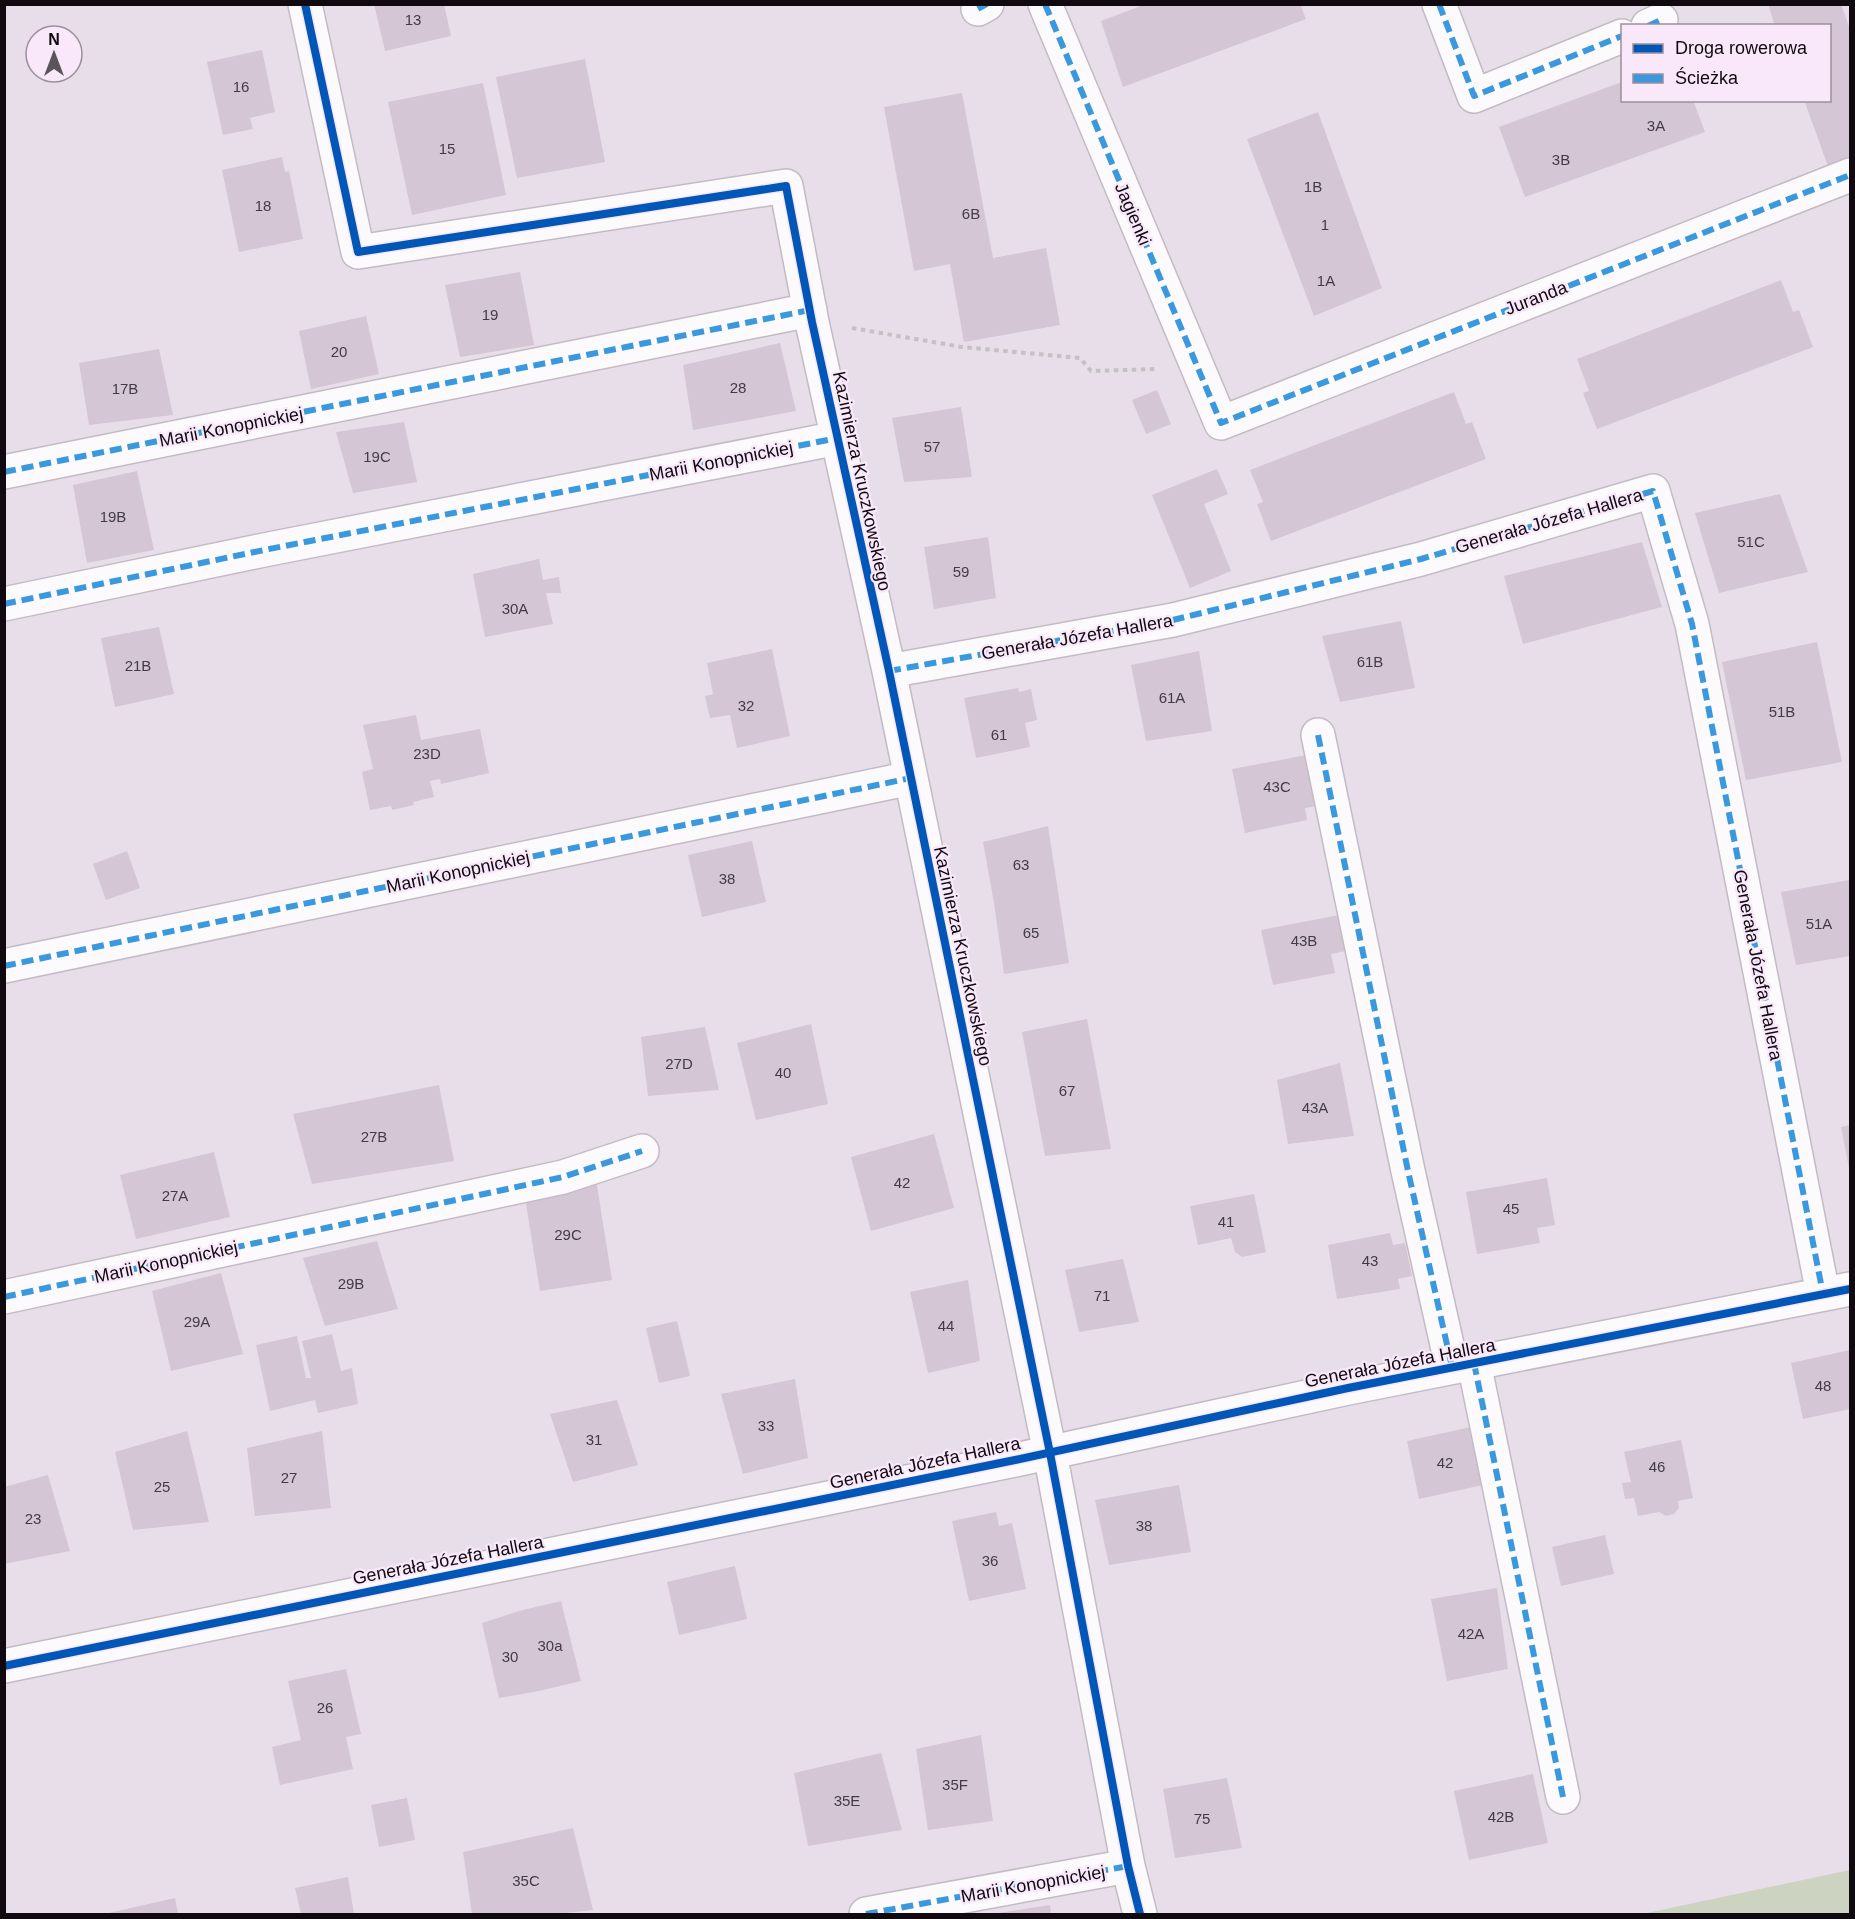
<svg xmlns="http://www.w3.org/2000/svg" width="1855" height="1919" font-family="Helvetica,sans-serif">
<rect width="100%" height="100%" fill="#e8dee9"/>
<!-- green -->
<path fill="#ccd3c1" d="M1850,1870v44h-208z"/>
<!-- building -->
<path fill="#d4c6d5" d="M374,4h70l7,32 -66,15z
M1146,4h154l6,15 -183,68 -22,-66z
M1768,4h73l9,25v128l-22,9 -24,-66h26v-74h-55z
M262,50l13,62 -25,6 3,11 -30,6 -16,-73z
M585,59l20,103 -88,16 -21,-101z
M1622,82v18h71l12,32 -180,65 -26,-70z
M483,83l23,112 -94,20 -24,-113z
M962,93l31,165 53,-10 14,77 -96,17 -14,-78 -36,7 -30,-164z
M1318,112l64,176 -68,28 -67,-177z
M282,157l3,15 4,-1 14,68 -64,13 -17,-82z
M520,272l14,73 -74,12 -15,-72z
M1781,280l12,32 6,-2 14,37 -216,82 -14,-36 6,-2 -12,-32z
M366,316l13,58 -68,15 -12,-58z
M780,343l16,68 -103,19 -10,-65z
M159,349l14,66 -84,10 -10,-62z
M1157,390l14,34 -25,10 -14,-34z
M1454,392l12,32 6,-2 14,37 -215,82 -14,-37 6,-2 -13,-32z
M961,407l11,70 -68,5 -12,-64z
M404,422l13,60 -64,11 -17,-61z
M1217,469l11,25 -24,10 27,67 -41,17 -38,-93z
M137,471l17,79 -67,13 -14,-78z
M1780,494l28,78 -89,21 -24,-80z
M988,537l8,61 -62,11 -10,-62z
M1642,542l20,65 -139,37 -19,-68z
M539,559l4,21 16,-3 2,16h-15l7,31 -68,13 -12,-63z
M1401,621l14,67 -75,14 -18,-66z
M159,627l15,67 -59,13 -14,-69z
M1817,642l25,120 -96,18 -24,-118z
M772,649l18,87 -53,12 -7,-33 -20,3 -5,-22 8,-2 -6,-31z
M1199,651l13,80 -66,10 -15,-76z
M1018,688l1,4 12,-3 6,31 -12,3 5,24 -54,11 -12,-60z
M416,715l5,25 59,-11 9,44 -48,11 -1,-5 -10,2 4,16 -21,5 1,3 -22,5 -1,-4 -21,4 -8,-38 11,-3 -10,-44z
M1312,754l10,51 -17,3 2,12 -62,13 -13,-64z
M1048,826l21,137 -65,11 -10,-71 -11,-61z
M752,841l14,61 -64,15 -14,-62z
M127,851l13,37 -34,12 -13,-36z
M1849,880l1,7v69l-54,9 -15,-73z
M1339,915l7,36 -15,3 4,19 -62,12 -12,-55z
M1087,1019l24,130 -66,7 -23,-124z
M811,1024l17,80 -72,16 -19,-77z
M705,1027l14,63 -71,6 -7,-59z
M1340,1063l14,73 -66,8 -11,-64z
M439,1085l15,76 -142,23 -19,-70z
M1850,1125v43h-1l-8,-41z
M934,1134l20,74 -83,23 -20,-74z
M214,1152l16,65 -94,22 -16,-64z
M1547,1178l8,47 -18,3 3,15 -63,11 -11,-62z
M596,1179l16,101 -72,11 -16,-100z
M1254,1194l12,58 -24,5 -7,-5 -4,-14 -33,7 -8,-39z
M1390,1233l3,12 12,-2 7,33 -14,3 2,10 -63,10 -9,-54z
M377,1241l21,68 -73,17 -22,-68z
M1123,1259l16,63 -60,10 -14,-62z
M221,1273l22,81 -72,17 -19,-80z
M968,1280l12,81 -52,12 -18,-81z
M677,1321l13,55 -31,7 -13,-55z
M332,1334l9,37 11,-3 6,36 -40,9 -3,-13 -45,11 -14,-66 41,-9 9,42h5l-9,-37z
M1850,1350v59l-47,10 -12,-56z
M795,1379l13,79 -65,16 -22,-80z
M617,1400l21,65 -65,17 -23,-68z
M1471,1427l12,58 -64,14 -12,-58z
M187,1431l22,91 -76,8 -18,-78z
M322,1431l9,77 -76,8 -8,-68z
M1681,1440l12,58 -15,3 1,7 -5,6 -8,2 -7,-4 -21,4 -4,-18 -9,1 -3,-16 9,-1 -7,-30z
M48,1475l22,76 -66,13v-77z
M1179,1485l12,67 -82,13 -14,-65z
M996,1512l3,14 13,-3 14,66 -57,12 -17,-80z
M1605,1535l9,39 -53,12 -9,-39z
M735,1566l12,53 -68,16 -12,-53z
M1497,1588l11,81 -61,12 -16,-82z
M561,1601l20,80 -42,10 -40,7 -17,-75 37,-12z
M346,1669l15,65 -15,3 7,32 -73,16 -8,-38 29,-7 -13,-59z
M981,1735l12,86 -65,9 -12,-81z
M881,1753l21,77 -94,16 -14,-73z
M1533,1774l15,69 -79,17 -15,-69z
M1227,1778l15,70 -67,10 -12,-69z
M407,1798l8,42 -36,7 -8,-42z
M573,1828l20,82 -37,4h-84l-9,-62z
M348,1877l6,37h-53l-6,-26z
M175,1898l3,16h-74z
M1050,1905l1,9h-53v-1z"/>
<g fill="none" stroke-linecap="round" stroke-linejoin="round">
<!-- street casing -->
<g stroke="#c3bbc4" stroke-width="36">
<path id="street" d="M305,4l53,248 428,-66 26,136 77,349 161,782 78,413 12,48
M1045,4l176,419 629,-248
M1439,4l35,92 148,-60
M978,9l9,-5
M1648,26l13,-6
M4,472l806,-162
M4,604l260,-54 574,-112
M889,671l284,-51 248,-61 232,-68 39,133 131,670
M1318,735l90,436 44,196
M4,966l907,-188
M4,1297l559,-120 79,-26
M1474,1363l89,434
M4,1666l1011,-206 333,-72 502,-99
M866,1914l262,-48"/>
</g>
<!-- path -->
<path stroke="#c4c1c4" stroke-width="4" stroke-dasharray="4.5 4.5" stroke-linecap="butt" d="M852,328l110,19 118,11 11,13 66,-2"/>
<!-- street -->
<use href="#street" stroke="#fcfafc" stroke-width="33"/>
<!-- quiet -->
<path stroke="#3a99de" stroke-width="6" stroke-dasharray="12 6" stroke-linecap="butt" d="M1045,4l176,419 629,-248
M1439,4l35,92 148,-60
M978,9l9,-5
M1648,26l13,-6
M4,472l806,-162
M4,604l260,-54 574,-112
M889,671l284,-51 248,-61 232,-68 39,133 131,670
M1318,735l90,436 44,196
M4,966l907,-188
M4,1297l559,-120 79,-26
M1474,1363l89,434
M866,1914l262,-48"/>
<!-- cycleway casing -->
<g stroke="#f9e7fa" stroke-width="11">
<path id="cycleway" d="M305,4l53,248 428,-66 26,136 77,349 161,782 78,413 12,48
M4,1666l1011,-206 333,-72 502,-99"/>
</g>
<!-- cycleway -->
<use href="#cycleway" stroke="#0057b8" stroke-width="8"/>
</g>
<g text-anchor="middle" stroke-width="4.5" stroke-linejoin="round" paint-order="stroke">
<!-- number labels -->
<g font-size="15" fill="#433b43">
<text x="413" y="25">13</text>
<text x="241" y="92">16</text>
<text x="1656" y="131">3A</text>
<text x="447" y="154">15</text>
<text x="1561" y="165">3B</text>
<text x="1313" y="192">1B</text>
<text x="263" y="211">18</text>
<text x="971" y="219">6B</text>
<text x="1325" y="230">1</text>
<text x="1326" y="286">1A</text>
<text x="490" y="320">19</text>
<text x="339" y="357">20</text>
<text x="738" y="393">28</text>
<text x="125" y="394">17B</text>
<text x="932" y="452">57</text>
<text x="377" y="462">19C</text>
<text x="113" y="522">19B</text>
<text x="1751" y="547">51C</text>
<text x="961" y="577">59</text>
<text x="515" y="614">30A</text>
<text x="1370" y="667">61B</text>
<text x="138" y="671">21B</text>
<text x="1172" y="703">61A</text>
<text x="746" y="711">32</text>
<text x="1782" y="717">51B</text>
<text x="999" y="740">61</text>
<text x="427" y="759">23D</text>
<text x="1277" y="792">43C</text>
<text x="1021" y="870">63</text>
<text x="727" y="884">38</text>
<text x="1819" y="929">51A</text>
<text x="1031" y="938">65</text>
<text x="1304" y="946">43B</text>
<text x="679" y="1069">27D</text>
<text x="783" y="1078">40</text>
<text x="1067" y="1096">67</text>
<text x="1315" y="1113">43A</text>
<text x="374" y="1142">27B</text>
<text x="902" y="1188">42</text>
<text x="175" y="1201">27A</text>
<text x="1511" y="1214">45</text>
<text x="1226" y="1227">41</text>
<text x="568" y="1240">29C</text>
<text x="1370" y="1266">43</text>
<text x="351" y="1289">29B</text>
<text x="1102" y="1301">71</text>
<text x="197" y="1327">29A</text>
<text x="946" y="1331">44</text>
<text x="1823" y="1391">48</text>
<text x="766" y="1431">33</text>
<text x="594" y="1445">31</text>
<text x="1445" y="1468">42</text>
<text x="1657" y="1472">46</text>
<text x="289" y="1483">27</text>
<text x="162" y="1492">25</text>
<text x="33" y="1524">23</text>
<text x="1144" y="1531">38</text>
<text x="990" y="1566">36</text>
<text x="1471" y="1639">42A</text>
<text x="550" y="1651">30a</text>
<text x="510" y="1662">30</text>
<text x="325" y="1713">26</text>
<text x="955" y="1790">35F</text>
<text x="847" y="1806">35E</text>
<text x="1501" y="1822">42B</text>
<text x="1202" y="1824">75</text>
<text x="526" y="1886">35C</text>
</g>
<!-- street labels -->
<g font-size="18" fill="#100a10" stroke="#f9e7fa">
<text transform="translate(1133 214) rotate(67)" y="6">Jagienki</text>
<text transform="translate(1536 298) rotate(-21)" y="6">Juranda</text>
<text transform="translate(231 427) rotate(-11)" y="6">Marii Konopnickiej</text>
<text transform="translate(721 461) rotate(-11)" y="6">Marii Konopnickiej</text>
<text transform="translate(862 481) rotate(78)" y="6">Kazimierza Kruczkowskiego</text>
<text transform="translate(1549 521) rotate(-16)" y="6">Generała Józefa Hallera</text>
<text transform="translate(1077 637) rotate(-10)" y="6">Generała Józefa Hallera</text>
<text transform="translate(458 872) rotate(-12)" y="6">Marii Konopnickiej</text>
<text transform="translate(963 956) rotate(78)" y="6">Kazimierza Kruczkowskiego</text>
<text transform="translate(1758 965) rotate(79)" y="6">Generała Józefa Hallera</text>
<text transform="translate(166 1262) rotate(-12)" y="6">Marii Konopnickiej</text>
<text transform="translate(1400 1363) rotate(-11)" y="6">Generała Józefa Hallera</text>
<text transform="translate(925 1463) rotate(-12)" y="6">Generała Józefa Hallera</text>
<text transform="translate(448 1560) rotate(-11)" y="6">Generała Józefa Hallera</text>
<text transform="translate(1033 1884) rotate(-10)" y="6">Marii Konopnickiej</text>
</g>
</g>
<!-- border -->
<rect width="1855" height="1919" fill="none" stroke="#100a10" stroke-width="12"/>
<!-- legend -->
<rect x="1621" y="24" width="210" height="78" fill="#f9e7fa" stroke="#9c8f9c" stroke-width="1.5"/>
<rect x="1633" y="44" width="30" height="9" fill="#0057b8" stroke="#9c8f9c" stroke-width="1.5"/>
<text x="1675" y="54" font-size="18" fill="#100a10">Droga rowerowa</text>
<rect x="1633" y="74" width="30" height="9" fill="#3a99de" stroke="#9c8f9c" stroke-width="1.5"/>
<text x="1675" y="84" font-size="18" fill="#100a10">Ścieżka</text>
<!-- north arrow -->
<g transform="translate(54 54)"><circle r="28" fill="#f9e7fa" stroke="#9c8f9c" stroke-width="1.5"/>
<path d="M0-4.5L10 22L0 15L-10 22Z" fill="#5c545c"/>
<text y="-9" font-size="16" font-weight="bold" text-anchor="middle" fill="#100a10">N</text>
</g>
</svg>
